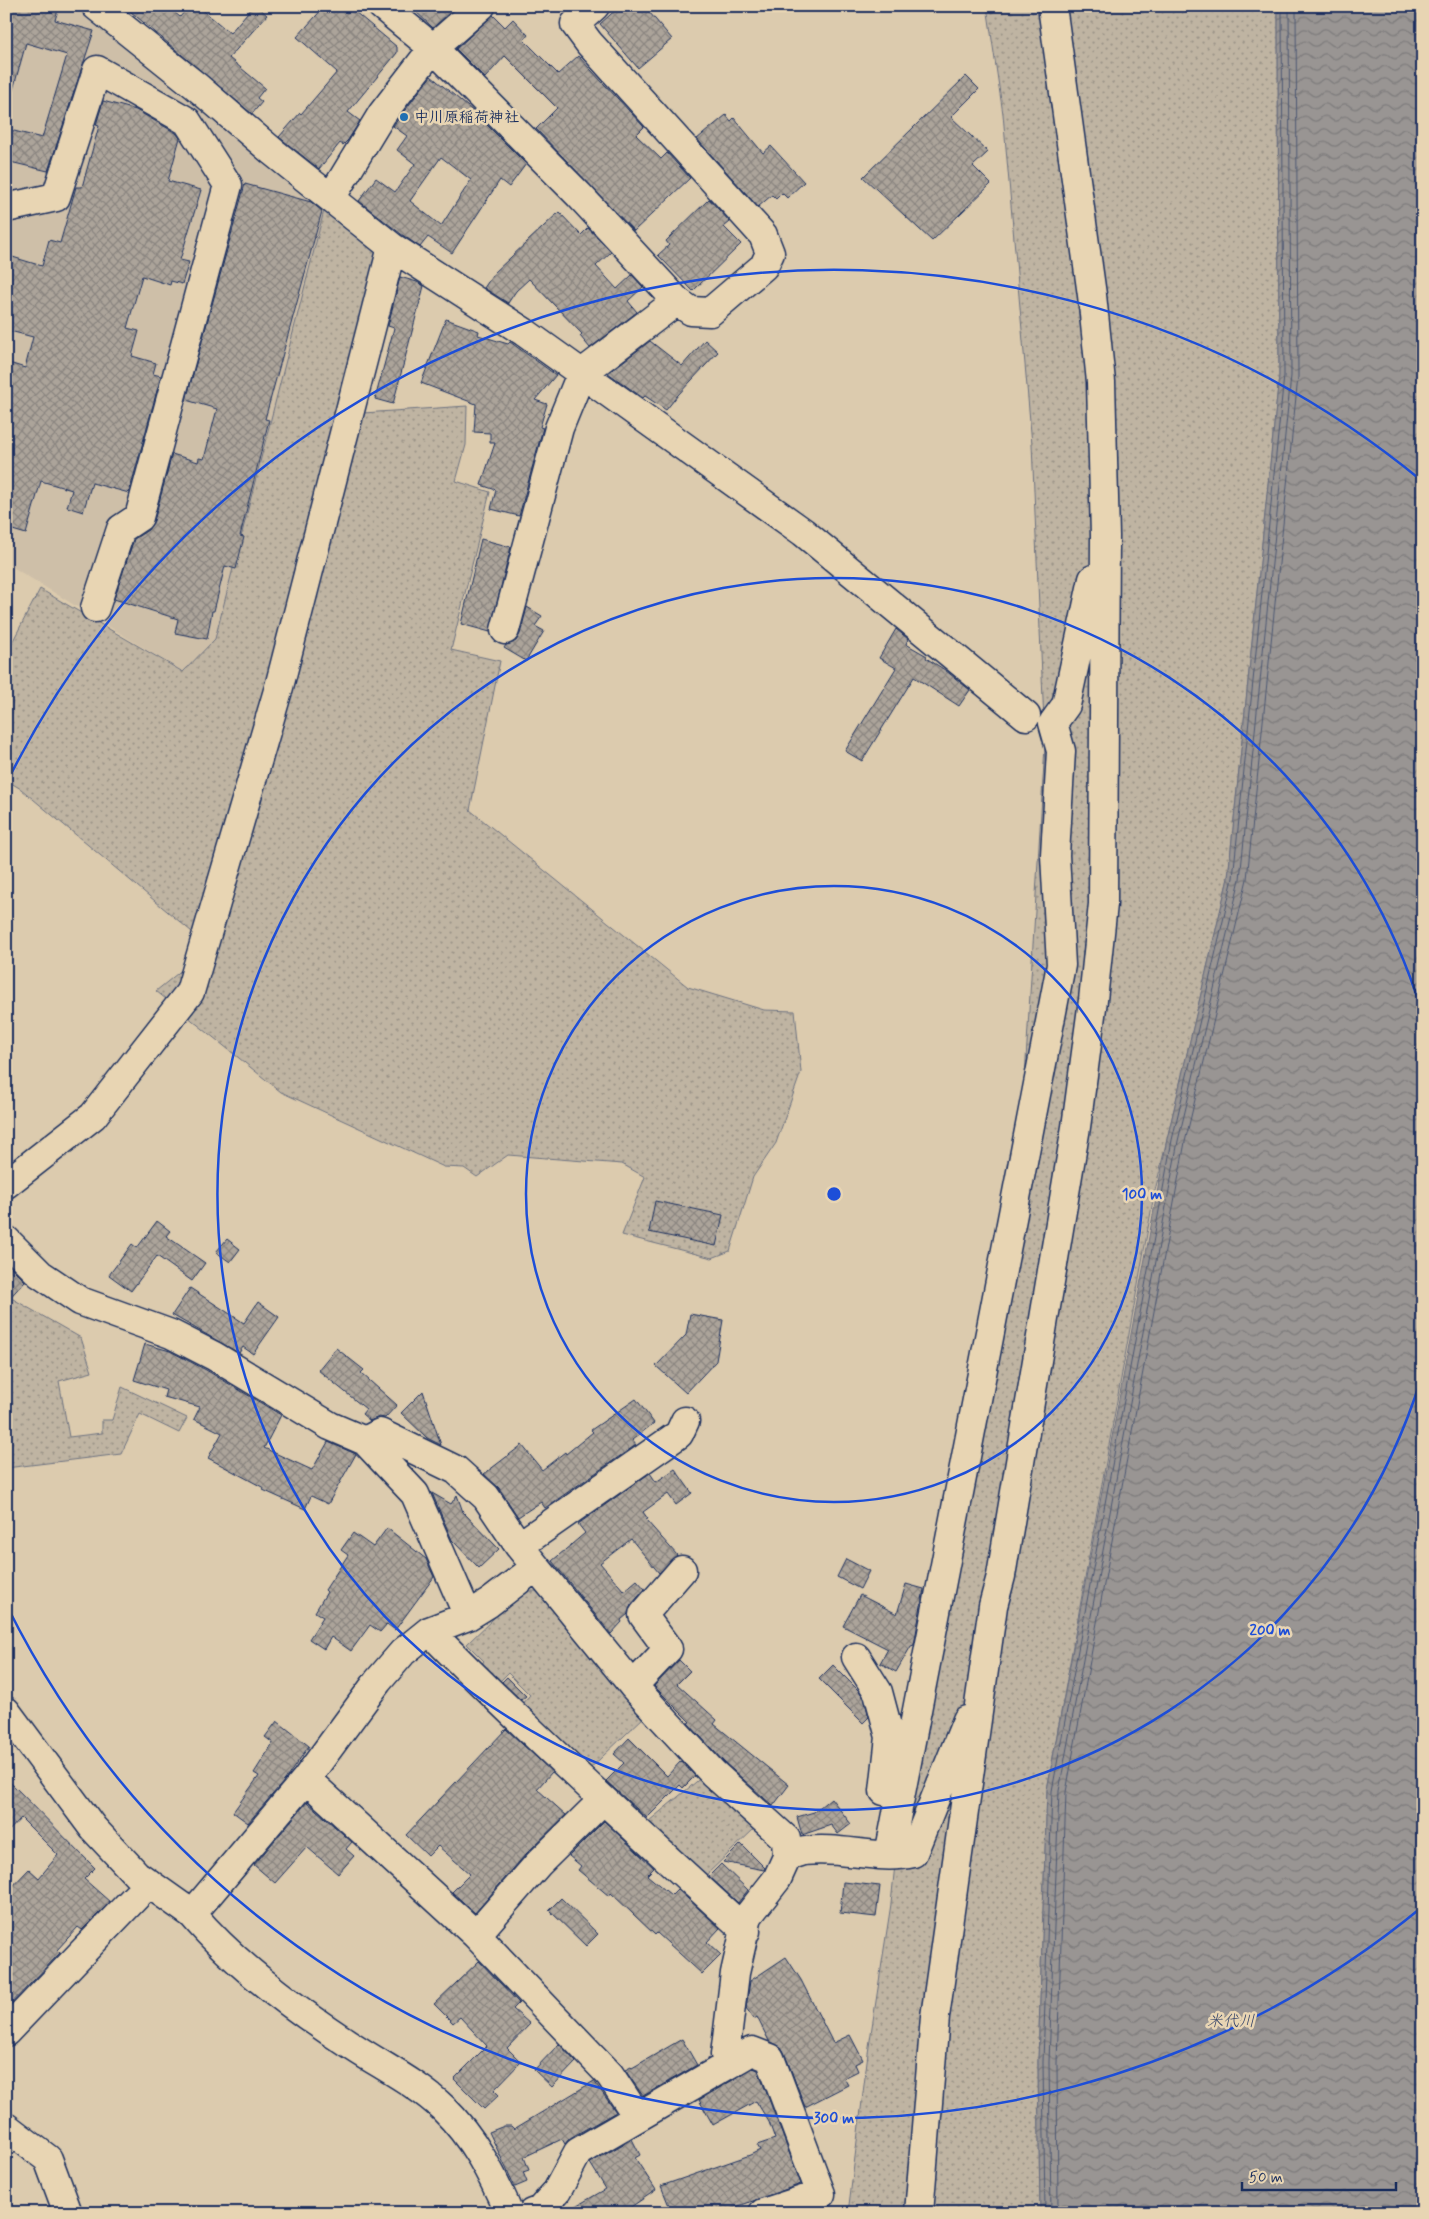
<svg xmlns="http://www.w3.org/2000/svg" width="1429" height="2219" font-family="Mynerve,'Klee One',sans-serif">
<defs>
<pattern id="grass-dots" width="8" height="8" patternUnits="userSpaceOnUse" patternTransform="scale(1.25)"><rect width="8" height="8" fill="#bfb4a2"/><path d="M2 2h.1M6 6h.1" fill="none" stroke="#9a9387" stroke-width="1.8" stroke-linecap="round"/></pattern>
<pattern id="water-waves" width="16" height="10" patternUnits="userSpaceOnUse" patternTransform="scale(1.25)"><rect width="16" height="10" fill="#999593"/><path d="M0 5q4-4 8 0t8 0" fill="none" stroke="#7c7a7b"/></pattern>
<pattern id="building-cross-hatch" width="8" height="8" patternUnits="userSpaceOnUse" patternTransform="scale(1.25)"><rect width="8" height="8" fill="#aca49a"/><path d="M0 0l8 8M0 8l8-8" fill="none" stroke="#8b8681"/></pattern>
</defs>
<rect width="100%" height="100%" fill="#dccbae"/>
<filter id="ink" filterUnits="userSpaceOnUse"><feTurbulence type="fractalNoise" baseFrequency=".02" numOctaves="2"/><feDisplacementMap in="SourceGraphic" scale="10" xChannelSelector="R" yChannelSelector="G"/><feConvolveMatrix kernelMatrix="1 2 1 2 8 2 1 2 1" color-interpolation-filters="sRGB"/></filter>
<g filter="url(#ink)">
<!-- built -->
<path fill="#cebfa8" d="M6,6h78l243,193 -112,440 -32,33 -177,-109z"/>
<!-- grass -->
<path fill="url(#grass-dots)" stroke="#6d7280" d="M987,6h291l1,370 -51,502 -74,317 -107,595 -9,272 2,151h-192l20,-160 23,-149 6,-60 126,-734 22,-364 -13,-302 -29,-330z
M327,199l62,56 -26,158 104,-7 -1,39 -10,36 34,11 -39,158 49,11 -30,149 218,177 76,23 31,1 6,61 -25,71 -23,34 -23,74 -18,7 -90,-23 23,-58 -23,-13 -114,-9 -31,22 -13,-9 -20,-1 -163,-75 -125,-101 54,-44 -189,-158 -15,-9v-126l34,-65 143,83 32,-33z
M6,1295l75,43 11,34 -33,9 10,56 33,-4v-13h10l10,-33 65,31 -8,15 -39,-19 -19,40 -115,14z
M522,1591h19l105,124 -66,63 -67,-65 17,-18 -22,-22 -17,17 -18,-17 11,-12 -17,-17z
M702,1777l54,50 -53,51 -60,-52z"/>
<!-- water -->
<path fill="url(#water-waves)" stroke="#676c7e" d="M1278,6h145v2207h-383l-2,-151 9,-272 120,-651 61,-261 51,-502z"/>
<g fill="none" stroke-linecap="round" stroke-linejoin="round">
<!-- shore -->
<path stroke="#4d5873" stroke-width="1" d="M1045,2213l-2,-151 9,-271 120,-651 61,-262 51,-502 -2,-370
M1051,2213l-2,-151 10,-271 119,-650 62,-262 51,-503 -2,-370
M1058,2213l-1,-150 9,-271 119,-650 62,-263 51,-502 -2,-371"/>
</g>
<!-- building -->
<path fill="url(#building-cross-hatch)" stroke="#1b2f5e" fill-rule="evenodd" d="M6,6h40l12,4 -3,10 39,11 -46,140 -42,-10v-32l36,9 25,-83 -41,-12 -15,54 -5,-1z
M124,6h43l13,11 9,-11h9l32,27 23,-27h4l10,9 -38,43 36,30 -8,10 5,4 -10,12z
M325,6h23l49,41v6l-49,59 12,9 -12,19 -5,5 -3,-2 -21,26 -40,-32 21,-24 1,1 36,-42 -40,-35z
M410,6h36l4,6 -17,16z
M620,6h24l28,33 -34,29 -38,-44z
M493,15l12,12 8,-8 15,16 -4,5 34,34 20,-18 66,71 -8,8 25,24 6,-6 23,25 -56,53 -98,-102 21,-21 -52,-52 -20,22 -29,-29z
M431,76l42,35 53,53 -17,23 -9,-7 -48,73 -24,-16 -8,10 -19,-13 -42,-33 17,-23 19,14 20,-28 -18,-14 10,-14 -14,-10zM441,157l30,23 -30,46 -31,-25z
M966,76l13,13 -28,28 37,35 -15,14 18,18 -59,57 -69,-64z
M103,101l33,9 40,23 4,5 -12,43 33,9 -21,70 9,2 -7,22 -11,-3 -1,4 -28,-9 -15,52 12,3 -7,25 24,7 -3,11 8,2 -32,117 -37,-10 -9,29 -16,-5 5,-17 -31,-9 -15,53 -20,-6v-166l19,6 8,-31 -27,-7v-75l36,11 7,-26 11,3 16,-56h6l17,-61 -3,-1z
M726,115l5,6 3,-3 29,35 8,-7 33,36 -17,16 -5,-5 -6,6 -4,-4 -14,12 -61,-68z
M245,184l66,18 11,9 -57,208 4,1 -29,116 4,1 -8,32 -11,-3 -11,45h-2l-5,28 -32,-6 3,-14 -64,-20 20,-60 14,-9 6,-9 18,-67 26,8 1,-4 5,1 13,-50 -31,-9z
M709,199l21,23 -6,5 17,17 -48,47 -35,-36 11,-10 -3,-4z
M559,212l22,23 7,-7 23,24 -15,14 21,23 15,-14 11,12 -15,14 9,11 -47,36 -10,-12 2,-2 -53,-55 -13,12 -8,12 -24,-15 10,-15z
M400,277l17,5 7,4 -31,118 -18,-5 19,-71 -6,-2z
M446,319l33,12 -1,4 30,9 2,-2 46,33 -21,25 12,4 -7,23 3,1 -24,88 -28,-7 5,-19 -15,-5 14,-42h-5v-10l-16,-1 2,-28 -55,-21z
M705,340l13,12 -40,43 -12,15 -21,-14 -2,2 -35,-25 42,-32 32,25z
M481,539l30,8 -21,85 -29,-8z
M527,607l15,9 -7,10 9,5 -18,30 -22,-13 2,-3 10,-4 4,-7z
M896,629l12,10 -2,5 21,12 -1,2 19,12 25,20 -11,16 -45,-29 -52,84 -17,-10 51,-83 -17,-10z
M655,1201l68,14 -7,31 -67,-14z
M157,1221l13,10 -4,5 39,27 -13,18 -35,-25 -26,35 -22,-16 23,-31 5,4z
M227,1239l13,10 -10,13 -14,-10z
M6,1262l19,19 -19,21z
M190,1288l54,35 14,-21 21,15 -26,37 -10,-7 -4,6 -67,-38z
M690,1314l33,6 -7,41 -30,32 -30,-27 30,-31z
M145,1344l25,7 36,19 75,45 -17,33 48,22 16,-28 28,12 -28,50 -17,-8 -6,13 -42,-19 1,-2 -56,-30 14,-25 -28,-14 6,-12 -36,-10 2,-7 -32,-10z
M336,1348l28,22 -3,3 36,32 -12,13 -6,-1 -9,4 -8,-7 4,-5 -48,-39z
M423,1391l18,54 -14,-7 -26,-25z
M636,1399l18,24 -22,17 4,5 -91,63 -4,-6 -23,15 -19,-29 -15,-14 38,-29 20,25 23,-18 1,2 27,-22 -2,-2z
M675,1469l17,24 -16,12 -8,-11 -25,18 5,7 -2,1 31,35 -18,18 -28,-34 -31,24 24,28 13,-11 8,9 -14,16 -3,9 -7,6 1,2 -11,12 -59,-73 33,-28 -7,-9 72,-51 6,9z
M432,1493l19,11 6,-9 6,17 36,37 -20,19 -27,-28z
M387,1528l39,31 8,18 -39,53 -8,-6 -7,8 -10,-7 -19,26 -20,-14 -7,12 -15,-10 14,-22 -8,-5 12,-20 -2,-2 23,-35 -7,-5 12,-17 20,14z
M846,1559l23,12 -9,18 -23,-12z
M906,1584l18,5 -10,56 -3,1 -15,26 -16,-9 8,-14 -45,-23 17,-31 37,19z
M679,1660l11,11 -13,13 40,36 -3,4 75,61 -16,21 -49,-44 -36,-39 2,-1 -36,-36z
M833,1665l26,26 5,7 5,19 -6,6 -44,-44z
M507,1677l19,19 -5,4 -19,-18z
M277,1721l32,25 -24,34 -37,43 -15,-11 26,-36 -5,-3 19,-30 -8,-6z
M506,1729l46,43 -15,17 29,26 -40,39 -51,59 -23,-21 18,-18 -32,-28 -10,10 -22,-21z
M629,1738l38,38 14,-15 14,15 -12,12 -3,-3 -33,33 -41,-37 18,-18 -10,-9z
M6,1778l89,90 -11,11 26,23 -28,28 -4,-3 -21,23 3,3 -54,56v-116l23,-24 10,9 19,-23 -37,-37 -15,16z
M831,1798l20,26 -13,10 -7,-9 -29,10 -5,-18 17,-5z
M307,1802l45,40 -6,7 8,7 -16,18 -31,-27 -32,36 -21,-18z
M604,1821l50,47 -7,7 24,20 6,-6 43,39 -13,14 14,13 -19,19 -45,-41 -2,2 -44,-42 -2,3 -31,-26 3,-4 -12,-10z
M741,1844l24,24 -1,2 -41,-8z
M721,1864l27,26 -10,13 -29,-27z
M843,1882l37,4 -4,31 -36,-4z
M561,1898l37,36 -12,12 -37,-36z
M786,1957l15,23 32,63 17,-8 13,25 -8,4 3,7 -14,7 4,7 -43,22 -21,-55 -3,-5 -12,-6 -12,-24 -3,2 -8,-11 4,-27z
M479,1961l40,42 -6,6 17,15 -23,24 14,14 -27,28 5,5 -15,14 -30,-30 33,-33 -27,-29 -7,6 -19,-19z
M682,2039l15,26 -54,31 -18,-26 6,-3 1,1z
M559,2044l17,18 -24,25 -18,-17z
M753,2068l5,2 43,114 -82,29h-47l-11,-27 89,-31 10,-5 -3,-5 18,-6 -6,-17 -13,-21 -43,24 -14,-25z
M594,2081l22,31 -46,26 -5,6 -3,-5 -38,18 5,13 -6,2 4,10 -12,5 -26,-55 15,-6h7l3,3z
M632,2139l8,16 -5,3 21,32 -34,23h-58l42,-24 -16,-26z"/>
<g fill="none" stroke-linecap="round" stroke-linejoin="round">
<!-- minor casing -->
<g stroke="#1b2f5e" stroke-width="31">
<path id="minor" d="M96,6l100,80 77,66 119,95 132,85 279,200 223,184
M382,6l51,42 146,147 98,106 14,10 19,1 54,-46 6,-13 -7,-18 -174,-192 -14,-19 20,-18
M331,198l51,-84 51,-66 48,-42
M6,208l50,-11 41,-127 90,51 41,64 -89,332 -18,12 -26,79
M505,630l54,-202 22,-54 96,-73
M6,1184l87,-68 97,-124 89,-305 113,-440
M6,1240l34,34 40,27 91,33 43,22 116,70 35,15 50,53 53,122
M365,1441l15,-8 76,37 30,27 33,49 114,140 80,87 73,66 1,18 -10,22 -29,37 -13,57 -10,82 3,9
M519,1546l160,-112 6,-13
M429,1631c102,103 209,201 317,300
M856,1657l22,35 12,45 -6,54
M633,1686l35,-37 -25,-34 39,-45
M6,1711l87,117 44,47 55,39
M306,1779l170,156 134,140 27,41
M889,1855l172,-890 -6,-110 6,-104 -8,-28 13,-18 27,-126
M787,1857c6,-2 12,-5 18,-6 37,-5 72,10 108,2l54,-133
M476,1935l62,-71 65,-64
M6,2032l143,-149
M6,2127l42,32 20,54
M509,2213c-17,-39 -35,-75 -66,-105 -25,-24 -59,-41 -88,-60 -56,-36 -120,-83 -163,-134l114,-135 72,-98 25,-29 26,-21 39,-15 21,-13 47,-36
M532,2213l8,-3 17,-19 21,-39 174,-101 18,7 51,136 -58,19
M919,2213l16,-196 58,-411 8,-30 75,-449 17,-127 10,-96 2,-368 -4,-154 -9,-87 -40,-289"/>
</g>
<!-- minor -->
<use href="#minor" stroke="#e8d5b3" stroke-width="28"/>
</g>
</g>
<!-- distance rings -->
<g fill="none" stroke="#1d4ed8" stroke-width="2.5">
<circle cx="834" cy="1194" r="308"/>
<path d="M1421 1379A616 616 0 1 1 1421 1009"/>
<path d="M1422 1907A924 924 0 0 1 7 1606M7 782A924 924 0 0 1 1422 481"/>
</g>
<!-- markers -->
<circle fill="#1f6fb2" stroke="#e8d5b3" stroke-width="2" cx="404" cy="117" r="5"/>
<g text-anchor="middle" stroke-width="5" stroke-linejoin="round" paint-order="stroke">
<!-- poi labels -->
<g font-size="15" font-weight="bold" fill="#1b2f5e" stroke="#e8d5b3" text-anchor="start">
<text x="414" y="122">中川原稲荷神社</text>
</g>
<!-- water labels -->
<g font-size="16" font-style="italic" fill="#344369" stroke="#e8d5b3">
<text x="1231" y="2026">米代川</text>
</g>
</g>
<circle cx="834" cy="1194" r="8" fill="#1d4ed8" stroke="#e8d5b3" stroke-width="2.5"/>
<g font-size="15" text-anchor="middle" font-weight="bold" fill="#1d4ed8" stroke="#e8d5b3" stroke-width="5" stroke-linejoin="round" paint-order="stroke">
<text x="1142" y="1199">100 m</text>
<text x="1270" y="1635">200 m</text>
<text x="834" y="2123">300 m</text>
</g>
<!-- margin -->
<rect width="1429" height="2219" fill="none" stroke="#e8d5b3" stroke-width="25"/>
<rect x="12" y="12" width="1404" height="2194" fill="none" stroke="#1b2f5e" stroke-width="2" filter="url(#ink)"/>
<!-- scale -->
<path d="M1242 2182v8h154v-8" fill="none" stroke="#1b2f5e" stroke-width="2.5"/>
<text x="1249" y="2182" font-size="15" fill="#1b2f5e" stroke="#e8d5b3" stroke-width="4" paint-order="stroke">50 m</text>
</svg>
